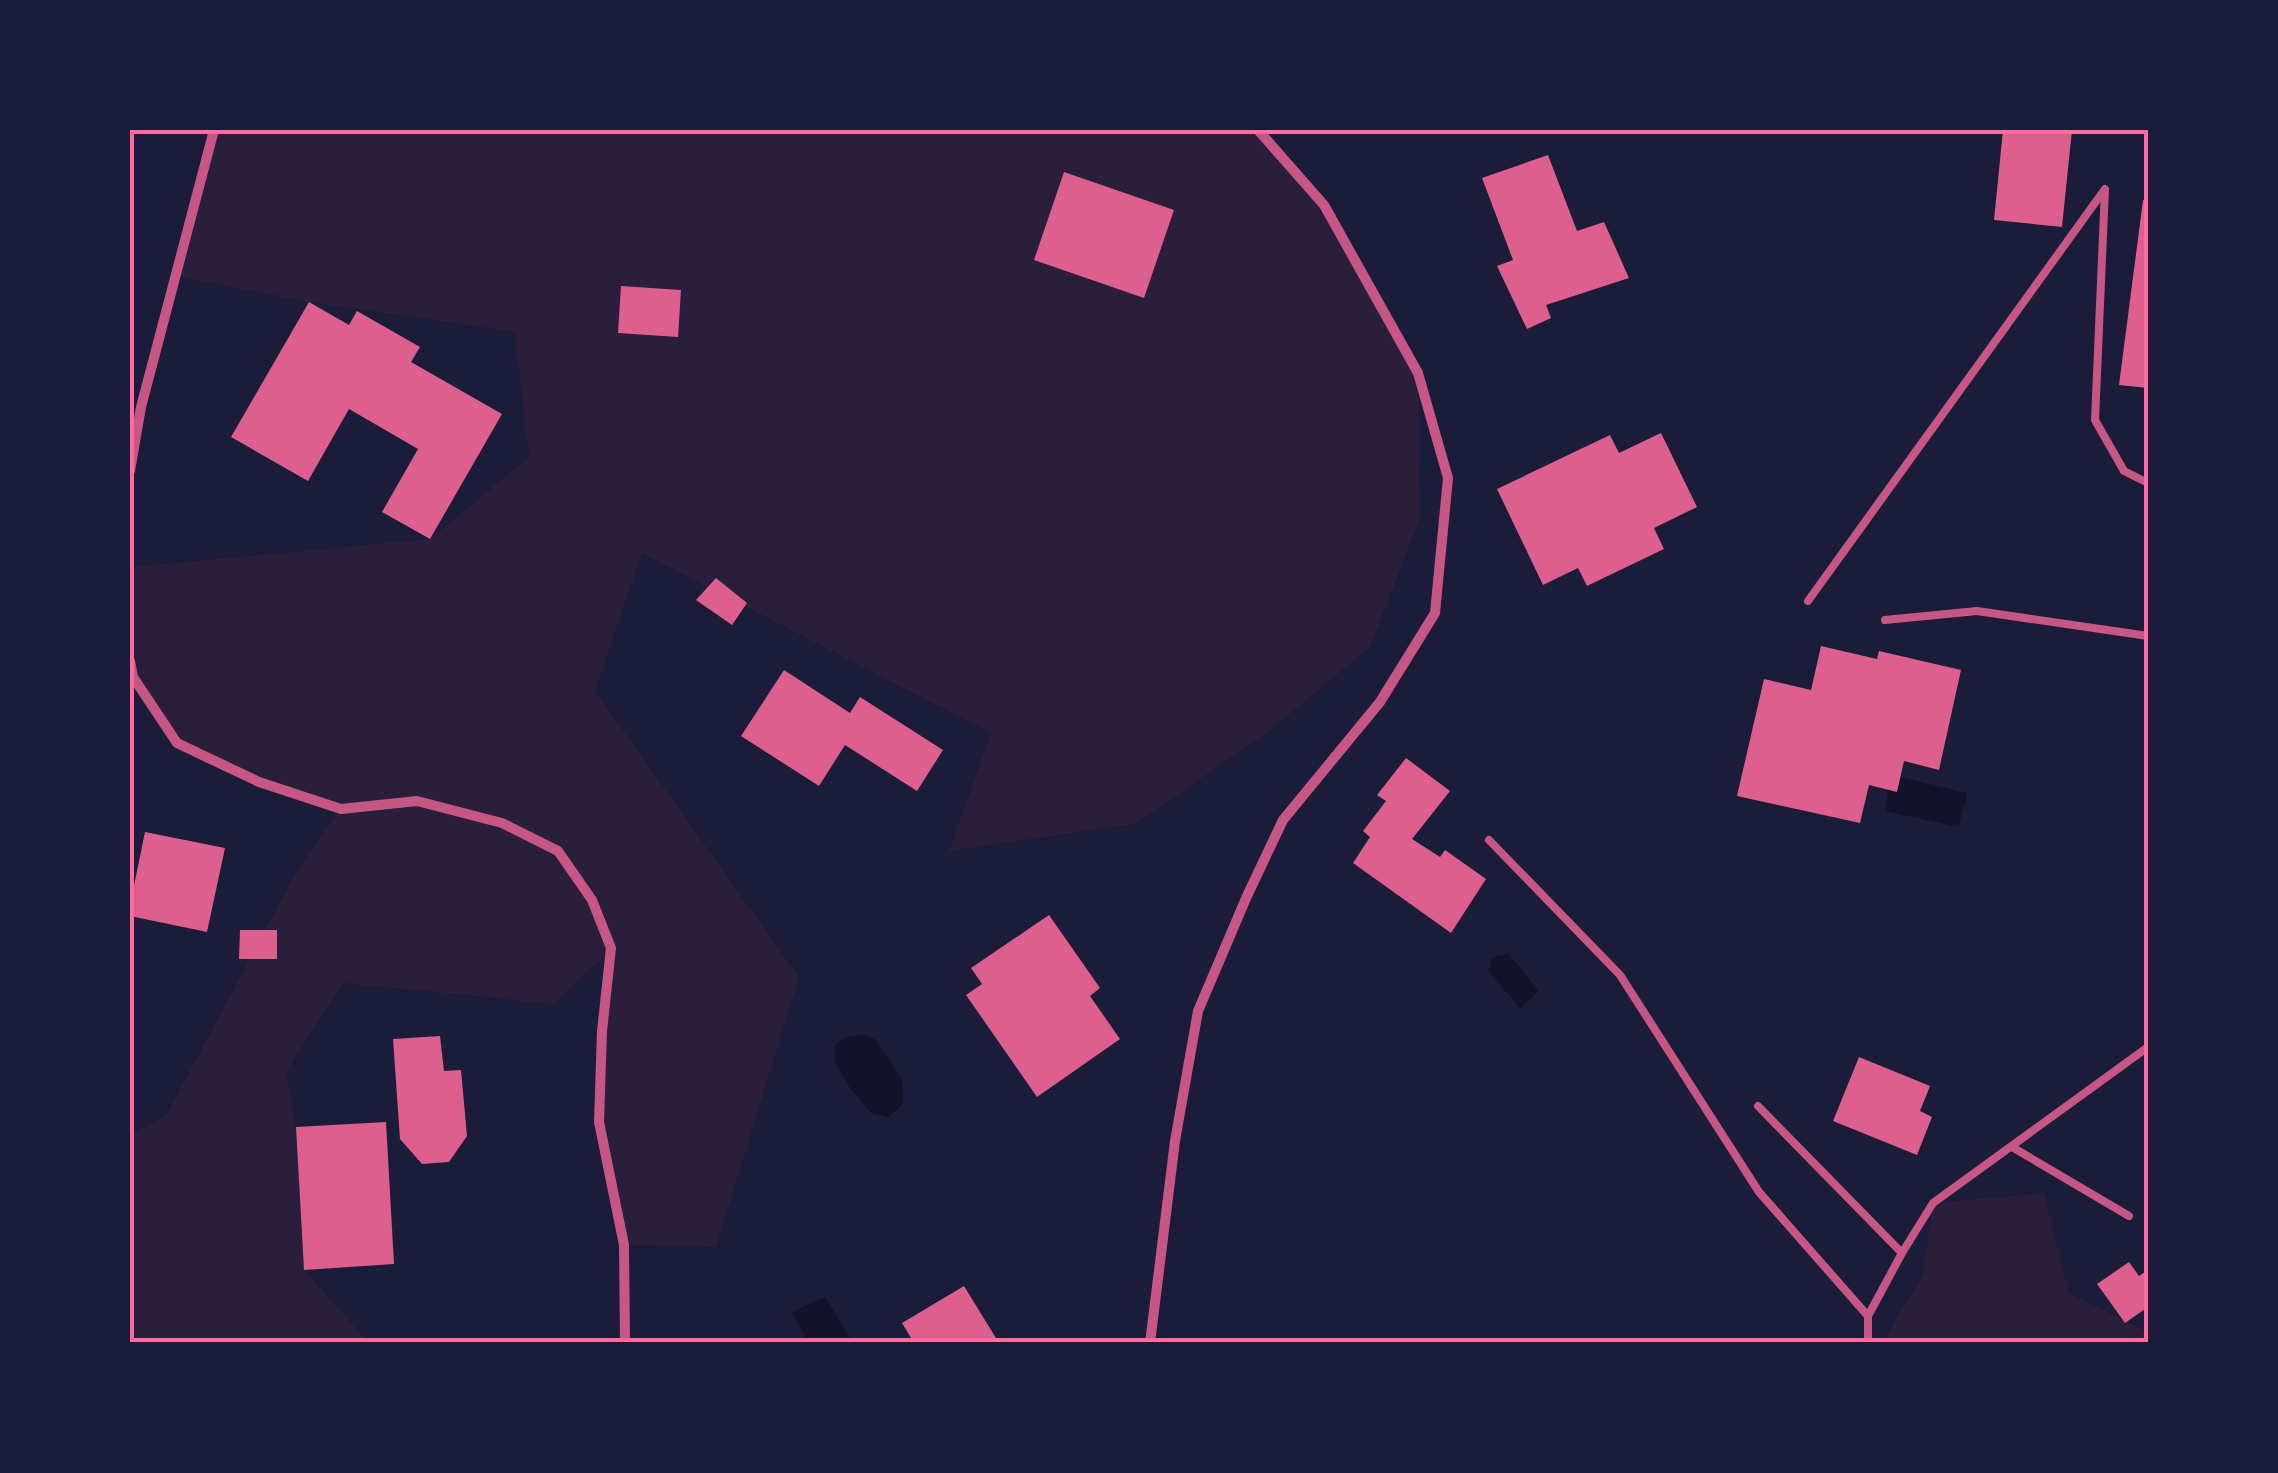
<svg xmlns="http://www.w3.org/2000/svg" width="2278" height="1473" font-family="Lato,sans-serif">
<rect width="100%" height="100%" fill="#1b1b3a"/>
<!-- green -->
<path fill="#2a1e3b" d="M214,130h1044l66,75 94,168 2,145 -50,129 -107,89 -129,88 -185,27 42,-118 -349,-180 -47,138 204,286 -83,270 -92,-2 -25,-123 11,-172 -56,54 -211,-21 -57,89 10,55 8,143 65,73h-239v-207l37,-22 132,-247 42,-58 -82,-27 -82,-39 -44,-66 -3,-16v-94l300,-28 99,-82 -14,-125 -206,-30 -133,-26z
M2044,1193l25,100 79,39v11h-262v-7l37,-61 10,-72z"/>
<!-- water -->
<path fill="#12122b" d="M1900,777l67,16 -8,34 -74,-16 3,-21z
M1508,953l31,38 -19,17 -31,-36 3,-13 6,-4 5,1z
M863,1034l13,6 27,42v22l-15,13 -17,-4 -21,-25 -15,-26v-17l12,-8z
M825,1297l28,46h-44l-17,-31z"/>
<!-- building -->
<path fill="#dd5f8e" d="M2003,130h69l-10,97 -68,-7z
M1548,155l29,76 27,-9 25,56 -83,27 5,13 -24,11 -30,-63 16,-6 -31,-82z
M1064,172l110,38 -30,88 -110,-38z
M2143,200l5,1v187l-29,-3z
M621,286l60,4 -3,47 -60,-4z
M309,302l40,23 8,-14 63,36 -9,15 91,52 -72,125 -48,-27 36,-63 -69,-40 -41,72 -77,-44z
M1661,433l36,74 -43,21 10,21 -77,37 -9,-18 -35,17 -46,-96 113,-54 9,18z
M716,578l31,25 -15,22 -36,-25z
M1821,646l56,13 2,-8 82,19 -22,100 -35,-9 -7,31 -28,-7 -9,38 -123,-27 27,-117 47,11z
M784,670l66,43 10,-16 83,53 -26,41 -72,-46 -26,41 -78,-50z
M1406,758l44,33 -38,48 28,18 5,-7 41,29 -35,54 -98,-70 17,-26 -7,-6 23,-30 -9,-6z
M145,832l80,16 -18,84 -77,-16v-11z
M1049,915l51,73 -10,8 30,43 -83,58 -71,-102 16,-11 -11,-16z
M240,930h37v29h-38z
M440,1036l4,35 17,-1 6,66 -18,26 -27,2 -22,-25 -7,-100z
M1859,1057l71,29 -10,25 12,6 -15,38 -84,-34z
M386,1122l8,142 -90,6 -8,-143z
M2129,1262l10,14 9,-6v13l-2,2 2,3v19l-23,16 -28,-39z
M964,1286l35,57h-85l-12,-20z"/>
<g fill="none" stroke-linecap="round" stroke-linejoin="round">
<!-- service -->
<path stroke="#c65784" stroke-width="8" d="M1808,601l297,-412 -10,231 29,51 24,12
M1885,620l92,-9 171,25
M1489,840l131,135 139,217 109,124
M1758,1106l144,147
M2012,1147l117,69
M1868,1343v-27l34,-63 31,-50 215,-156"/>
<!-- minor -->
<path stroke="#c65784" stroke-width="10" d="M130,471l11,-64 73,-277
M130,661l3,16 44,66 82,39 82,27 76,-8 85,22 56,28 34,49 19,48 -9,83 -3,91 25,123 1,98
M1150,1343l25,-202 23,-130 49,-115 36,-76 97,-118 55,-89 13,-135 -30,-105 -94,-168 -66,-75"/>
</g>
<!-- border -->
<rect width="2278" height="1473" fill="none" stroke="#1b1b3a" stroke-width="265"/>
<rect x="132" y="132" width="2014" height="1208" fill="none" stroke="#ff6b9d" stroke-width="4"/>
</svg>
